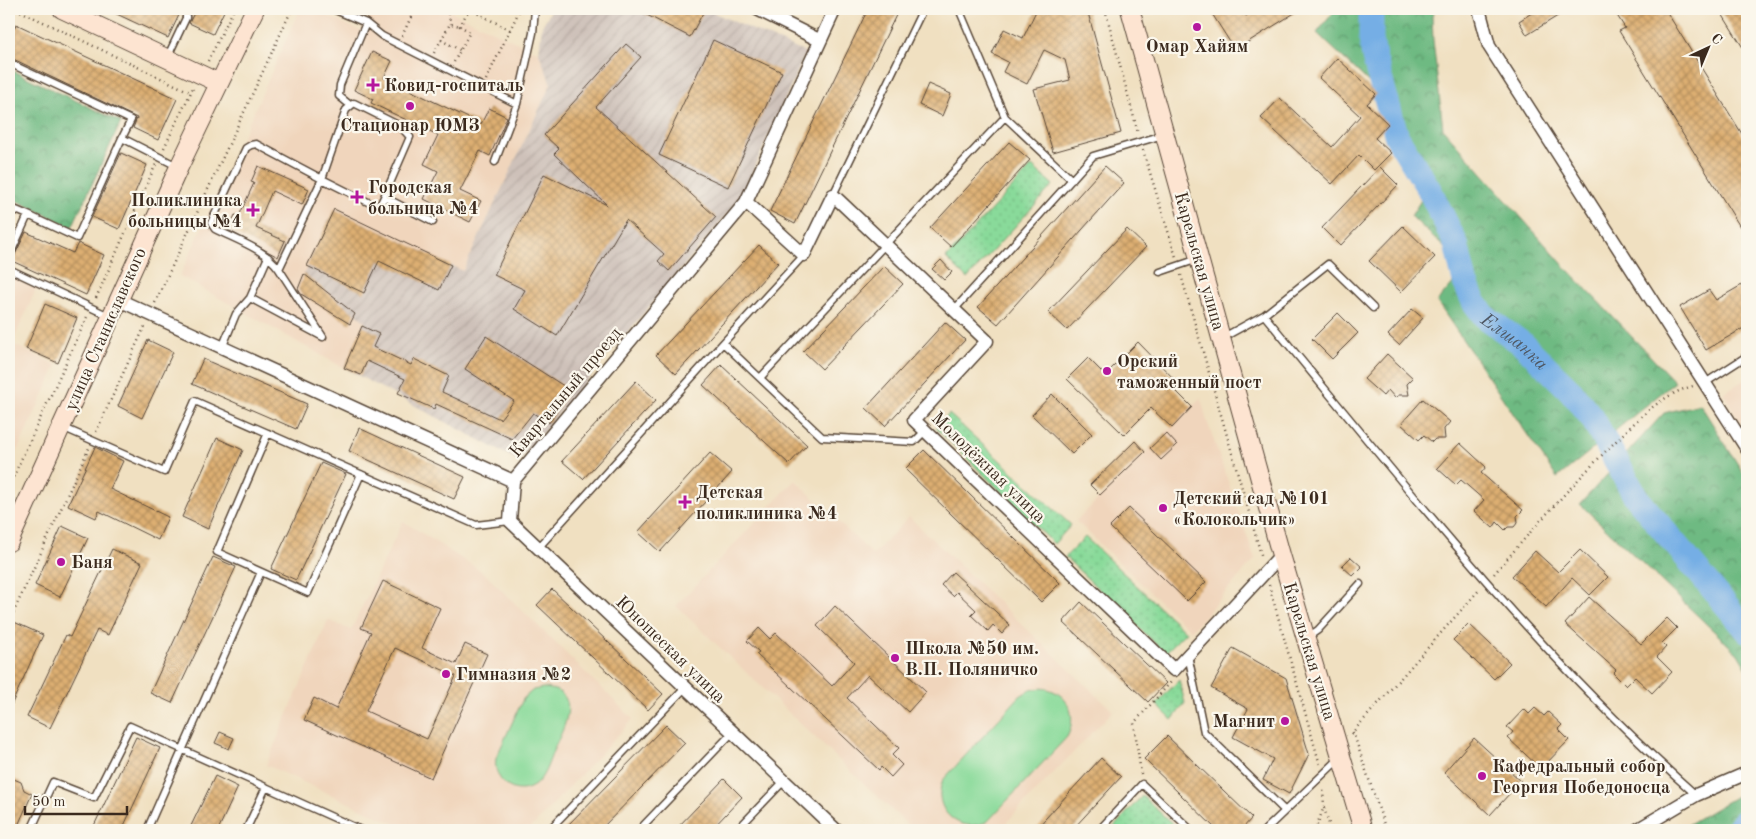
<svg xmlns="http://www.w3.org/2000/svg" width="1756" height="839" font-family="'Old Standard TT',serif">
<defs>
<pattern id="industrial-furrows" width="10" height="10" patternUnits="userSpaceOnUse" patternTransform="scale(1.25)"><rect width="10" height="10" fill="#cec1b9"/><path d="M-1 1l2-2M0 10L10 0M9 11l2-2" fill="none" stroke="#b2a69f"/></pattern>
<pattern id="forest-crowns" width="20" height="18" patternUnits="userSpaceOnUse" patternTransform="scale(1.25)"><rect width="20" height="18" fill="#6eba82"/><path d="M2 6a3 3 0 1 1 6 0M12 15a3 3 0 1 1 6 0" fill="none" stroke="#5c976a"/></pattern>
<pattern id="park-dots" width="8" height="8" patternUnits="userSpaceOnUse" patternTransform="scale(1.25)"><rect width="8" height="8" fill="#89da9a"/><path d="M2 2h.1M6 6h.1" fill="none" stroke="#77bb84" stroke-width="1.8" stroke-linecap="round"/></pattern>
<pattern id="building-cross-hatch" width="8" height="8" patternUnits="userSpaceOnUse" patternTransform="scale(1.25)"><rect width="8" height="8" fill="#ddaf72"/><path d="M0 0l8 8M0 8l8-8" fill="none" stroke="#b48f5d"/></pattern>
</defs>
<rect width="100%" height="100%" fill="#fbf7ec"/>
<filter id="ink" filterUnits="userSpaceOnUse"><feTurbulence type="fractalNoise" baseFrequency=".02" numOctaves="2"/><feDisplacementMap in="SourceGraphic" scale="10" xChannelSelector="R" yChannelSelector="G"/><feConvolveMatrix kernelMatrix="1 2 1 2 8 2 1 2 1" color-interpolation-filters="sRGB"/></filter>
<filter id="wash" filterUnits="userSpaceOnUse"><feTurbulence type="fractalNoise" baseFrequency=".0096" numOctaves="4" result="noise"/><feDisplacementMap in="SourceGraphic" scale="20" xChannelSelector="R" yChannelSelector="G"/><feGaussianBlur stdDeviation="1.12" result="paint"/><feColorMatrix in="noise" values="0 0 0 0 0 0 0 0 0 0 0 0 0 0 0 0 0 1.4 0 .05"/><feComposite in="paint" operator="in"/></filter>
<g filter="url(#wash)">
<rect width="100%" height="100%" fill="#f0e0c1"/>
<!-- built -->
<path fill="#f0d5bc" d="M300,9h13l48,22 11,-22h74l93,44 12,31 -88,187 -129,-62 31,112 -21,47 -164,-92z
M9,274l28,13 -25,57 45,21 -43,93 -5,-3z
M1747,378v55l-24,-40z
M1201,397l5,21 49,141 -64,72 -115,-110z
M795,480l78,75 36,-38 204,194 -114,119h-86l-237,-224z
M403,521l81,52 149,146 -104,111h-121l-142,-65 62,-145 23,10z"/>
<!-- industrial -->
<path fill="url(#industrial-furrows)" d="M552,9h153l101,44 -66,146 -221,262 -175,-93 21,-47 -61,-47 30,-65 129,62 88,-187 -12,-31 3,-27z"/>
<!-- green -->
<path fill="#89da9a" stroke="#62825c" d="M543,688c42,2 20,42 10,63 -4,11 -9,27 -18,34 -21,15 -43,-6 -39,-27l27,-59 10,-9z
M1041,688c26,2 38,27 26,49l-79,84c-28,15 -58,-12 -45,-41l77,-84 10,-6z"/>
<!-- forest -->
<path fill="url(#forest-crowns)" stroke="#547250" d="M1336,9h100l-4,7 1,24 10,89 124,140 108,113 -118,96 -120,-176 29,-34 -55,-52 22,-35 -54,-89 -62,-59z
M9,69l112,53 -49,105 -63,-30z
M1700,404l47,75v190l-9,-15 -158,-150 84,-91z
M1747,790v40h-68z"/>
<!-- park -->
<path fill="url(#park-dots)" stroke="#62825c" d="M1032,166l21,19 -86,94 -21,-21z
M949,414l122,111 -17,19 -118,-116z
M1085,537l101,95 -21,21 -100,-96z
M1179,680l6,23 -13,17 -16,-16z
M1142,796l37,34h-68z"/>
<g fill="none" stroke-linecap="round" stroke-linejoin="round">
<!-- river -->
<g stroke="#75aee5" stroke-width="25">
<path id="s1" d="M1371,9v30l3,18 23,80 33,54 26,53 9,38 9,20 12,16 38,27 46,45 23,29 43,78 111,133"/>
<path d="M1736,830l11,-11"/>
</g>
</g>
<g id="blocks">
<!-- building -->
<path fill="url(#building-cross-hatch)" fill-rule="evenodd" d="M106,9h64l10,4 -12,25z
M196,9h29l-12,25 -24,-11z
M635,9h70l-15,28z
M868,9h31l-104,215 -25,-13z
M1037,9h50l34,124 -68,19 -19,-63 36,-9 -5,-20 -21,-10 -17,34 -24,-12 5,-10 -16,-8 12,-25 19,9z
M1209,9h32l5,7 10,-7h45l-66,41z
M1538,9h31l-42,26 -8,-14z
M1613,9h52l82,133v96l-128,-207 6,-3z
M1719,9h28v45z
M16,24l161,75 -19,41 -25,-12 4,-10 -128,-61v-18z
M713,40l69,32 -54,115 -69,-32z
M626,44l15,13 -45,50 120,110 -47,54 -11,-10 6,-7 -38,-34 -69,116 -43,-27 11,-19 -31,-15 50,-101 63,31 -53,-51 5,-5 -15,-14z
M372,52l20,9 -8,17 97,46 8,-16 18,9 -17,39 -10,-5 -20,40 21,10 -11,21 -46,-23 14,-28 -14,-7 14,-29 -67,-32 2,-4 -19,-9z
M1337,58l39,36 -9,10 21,20 -13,14 16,15 -17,17 -15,-15 -27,29 -71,-66 19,-20 52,49 28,-31 -41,-38z
M928,84l23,10 -9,22 -23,-11z
M1009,142l21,18 -79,87 -21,-19z
M121,153l26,12 -28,64 -27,-12z
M258,166l51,23 -7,16 -30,-14 -16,37 29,13 -7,16 -50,-27 7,-15 4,1 15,-33 -3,-1z
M1105,166l19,17 -126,141 -20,-17z
M1380,167l18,18 -58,61 -18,-18z
M334,209l117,56 -12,25 -60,-29 -15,32 -57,-27z
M1403,226l32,31 -34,35 -32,-31z
M1127,229l19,18 -79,83 -19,-18z
M26,232l47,21 5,-10 26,12 -18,40 -74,-34z
M759,245l19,18 -102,111 -20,-19z
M941,260l11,12 -8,8 -12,-11z
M884,266l19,18 -81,85 -19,-18z
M304,274l51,40 -5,10 -49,-30 -3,-5z
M1747,282v44l-41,24 -26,-43 29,-17 7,10z
M45,304l32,14 -19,45 -32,-14z
M1412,309l11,9 -24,27 -11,-10z
M1338,313l20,20 -26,26 -20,-20z
M945,322l20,18 -80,86 -19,-18z
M362,326l17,8 -6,13 38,18 3,-6 35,17 -7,16 58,27 14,-18 -49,-32 21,-33 84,54 -21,33 -16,-10 -21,26 -76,-35 -2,5 -36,-16 7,-14 -38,-18 -6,14 -17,-7z
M148,340l25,12 -31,66 -24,-12z
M1138,342l39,40 -5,5 20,20 -20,21 -21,-20 -27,27 -57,-56 21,-21 17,17z
M1387,354l26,24 -6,6 2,11h-11l-3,3 -7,-8 -5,6 -19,-17z
M203,359l104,45 -11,25 -104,-45z
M721,365l86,80 -18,19 -86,-79z
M636,381l20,19 -73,79 -21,-18z
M1052,394l40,40 -20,20 -40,-39z
M1423,399l27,23 -6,7 1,10h-10l-3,3 -8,-7 -5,5 -18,-16z
M359,428l106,49 -11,22 -105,-48z
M1166,433l11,12 -16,15 -11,-12z
M217,438l26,12 -35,79 -26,-12z
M1135,441l10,11 -45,43 -10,-10z
M1460,443l26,24 -5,6 42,37 -6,6 1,6 -4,5h-6l-3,3 -8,-8 -4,6 -19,-17 10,-11 -23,-20 -5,5 -19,-17z
M95,447l28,14 -13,28 58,28 -10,23 -59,-29 -3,7 -28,-13z
M924,450l136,133 -19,19 -136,-133z
M710,453l22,19 -72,80 -22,-20z
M321,463l25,11 -50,106 -25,-11z
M1129,508l77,74 -19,19 -77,-74z
M62,526l26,12 -28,59 -25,-12z
M112,549l30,14 -34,72 -11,-5 -47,98 -23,-11 39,-82 4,2z
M1580,550l28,27 -18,18 -18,-17 -26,29 -34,-31 23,-25 23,21z
M213,557l23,10 -64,136 -22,-10z
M1351,557l11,10 -9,9 -11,-10z
M953,572l57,53 -8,9 -9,-9 -5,6 -17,-16 5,-5 -19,-18 -4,4 -12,-11z
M383,581l57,27 -18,40 34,16 9,-20 22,10 -56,124 -127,-58 10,-22 22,11 35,-77 -10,-4zM395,648l61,28 -29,63 -61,-28z
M552,589l111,105 -15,16 -111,-105z
M1589,597l52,47 26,-26 10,10 -15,15 4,4 -9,10 15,15 -20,21 -17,-16 -9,9 -13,-13 3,-3 -51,-46z
M1081,602l85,81 -18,19 -85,-80z
M835,606l91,86 -18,20 -40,-37 -21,23 52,50 -7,7 10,10 -11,12 -10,-10 -2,3 -123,-116 3,-2 -12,-11 12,-13 11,11 6,-6 56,53 22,-24 -37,-36z
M14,622l29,13 -34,75v-76z
M1469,624l41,39 -16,16 -41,-39z
M1233,648l53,30 23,76 -20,40 -26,-14 10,-21 -40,-22 15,-28 -37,-21z
M1535,708l9,8 4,-4 14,13 -4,4 11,11 -28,29 -33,-31 5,-6 -6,-5 17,-18 5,5z
M666,725l19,18 -85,87h-37z
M220,732l14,6 -5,11 -14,-6z
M1167,736l85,82 -11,12h-24l-73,-71z
M136,737l24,11 -38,82h-30z
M1474,738l47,43 -31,34 -46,-43z
M1101,758l20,19 -49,53h-37z
M215,776l23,11 -20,43h-29z
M9,777l12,5 3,8 8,4 -16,36h-7z
M724,779l18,18 -31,33h-36z"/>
</g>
</g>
<g filter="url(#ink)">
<use href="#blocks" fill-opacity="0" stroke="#564536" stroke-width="1"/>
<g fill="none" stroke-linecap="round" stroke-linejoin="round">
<!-- lane casing -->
<g stroke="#564536" stroke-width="9">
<path id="lane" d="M333,9l33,14 16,13 135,68
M959,9l46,108 67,63
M780,20l5,-11
M167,58l19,-40v-9
M9,63l122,57 -9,18 55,28
M354,103l46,23 10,11 -26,60 -3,6 -5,3 -54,-27 24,-69z
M350,105l-11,-9 1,-11 26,-62
M495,162l22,-58 16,-71 2,-24
M833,195l90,-186
M384,197l49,25
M9,207l19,8
M804,255l-81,88 99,94 92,5 11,-11
M9,257l19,-42 49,23 45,-100
M9,269l100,47
M1160,272l38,-13
M250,298l18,-41
M954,310l139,-154 70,-21
M1264,315c137,165 270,337 432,480
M1222,338l42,-23 64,-51 45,44
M222,348l14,-34 14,-16 73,39 -44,-68c-14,-20 -43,-29 -64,-40l-4,-6 35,-75 5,-3 5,-1 66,35 -43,90
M760,378l245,-261
M1705,383l42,-27
M62,427l102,45 31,-71 281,124 34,-4
M268,433l-51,119 91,41 53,-119
M539,547l184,-204
M1308,637l10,-7 42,-46
M1188,655l16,77 81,79
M31,830l22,-48 41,16 36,-72 231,104
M147,830l114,-258
M246,830l20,-43
M549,830l137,-143
M639,830l94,-98
M737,830l47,-49
M1099,830l43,-46 49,46
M1265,830l75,-72"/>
</g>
<!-- street casing -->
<g stroke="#564536" stroke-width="15">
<path id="street" d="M757,9l62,31
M1479,9l10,37 258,403
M746,202l58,53 29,-60 154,146 -73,79 260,250 107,-115
M119,300l394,181 233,-279 89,-193
M513,481l-3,40 326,309
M1637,830l59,-35 51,-22"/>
</g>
<!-- secondary casing -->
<g stroke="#564536" stroke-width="20">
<path id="secondary" d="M62,9l157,74
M1130,9l151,546 82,275
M9,542l170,-375 76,-158"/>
</g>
<!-- path -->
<path stroke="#564536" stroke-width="2.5" stroke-dasharray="1 4" stroke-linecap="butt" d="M16,9l174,83
M447,9l4,15
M469,9l41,21
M511,9l7,3
M1105,9l33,124
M402,36l12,-25 -1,-2
M441,40l19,10
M434,53l16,-29 10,2
M208,61l26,-52
M454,62l16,-30 -10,-6 9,-17
M486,80l34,-71
M164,148l29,-60
M1143,150l33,107
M1181,275l81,283
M96,298l60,-134
M155,303l137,-294
M96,432l49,-106
M9,486l78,-169
M1494,574c37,-43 74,-85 114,-125 26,-25 49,-53 85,-63
M1269,585l51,180
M9,622l80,-174
M1353,732l33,98
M1351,734l129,-145
M1141,774l-7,-51 37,-41
M1324,808l7,22
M1315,830l9,-23 -1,-20"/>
<!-- lane -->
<use href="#lane" stroke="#fff" stroke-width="6"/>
<!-- street -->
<use href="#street" stroke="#fff" stroke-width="12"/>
<!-- secondary -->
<use href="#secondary" stroke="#fde4d1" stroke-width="18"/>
</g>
</g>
<!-- markers -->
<g fill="#b5179e" stroke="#fbf7ec" stroke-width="2">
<circle cx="1197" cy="27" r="5"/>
<path d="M370.5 77.5h5v5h5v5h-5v5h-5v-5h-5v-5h5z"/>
<circle cx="410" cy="106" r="5"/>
<path d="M354.5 189.5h5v5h5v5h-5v5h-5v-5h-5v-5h5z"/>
<path d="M250.5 202.5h5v5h5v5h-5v5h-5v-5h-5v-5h5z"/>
<circle cx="1107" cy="371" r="5"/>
<path d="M682.5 494.5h5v5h5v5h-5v5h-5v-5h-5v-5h5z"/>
<circle cx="1163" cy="508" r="5"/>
<circle cx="61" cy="562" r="5"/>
<circle cx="895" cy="658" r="5"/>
<circle cx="446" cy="674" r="5"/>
<circle cx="1285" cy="721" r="5"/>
<circle cx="1482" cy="776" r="5"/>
</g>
<g text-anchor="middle" stroke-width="4.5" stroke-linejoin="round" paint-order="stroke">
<!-- poi labels -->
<g font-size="18" font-weight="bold" fill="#3b2a1e" stroke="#fbf7ec" text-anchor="start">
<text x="1197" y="52" text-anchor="middle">Омар Хайям</text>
<text x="384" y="91">Ковид-госпиталь</text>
<text x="410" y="131" text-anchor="middle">Стационар ЮМЗ</text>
<text x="368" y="193">Городская<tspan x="368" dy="21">больница №4</tspan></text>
<text x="242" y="206" text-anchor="end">Поликлиника<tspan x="242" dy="21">больницы №4</tspan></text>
<text x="1117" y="367">Орский<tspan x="1117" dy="21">таможенный пост</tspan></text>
<text x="696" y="498">Детская<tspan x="696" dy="21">поликлиника №4</tspan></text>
<text x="1173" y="504">Детский сад №101<tspan x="1173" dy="21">«Колокольчик»</tspan></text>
<text x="71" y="568">Баня</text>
<text x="905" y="654">Школа №50 им.<tspan x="905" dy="21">В.П. Поляничко</tspan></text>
<text x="456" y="680">Гимназия №2</text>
<text x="1275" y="727" text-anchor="end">Магнит</text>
<text x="1492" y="772">Кафедральный собор<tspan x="1492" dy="21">Георгия Победоносца</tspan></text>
</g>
<!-- street labels -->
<g font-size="18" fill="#3b2a1e" stroke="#fbf7ec">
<text transform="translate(1200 261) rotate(74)" y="6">Карельская улица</text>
<text transform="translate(105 329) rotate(-66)" y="6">улица Станиславского</text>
<text transform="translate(565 392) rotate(-50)" y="6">Квартальный проезд</text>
<text transform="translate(989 467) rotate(44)" y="6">Молодёжная улица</text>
<text transform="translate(671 649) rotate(44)" y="6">Юношеская улица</text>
<text transform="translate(1310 651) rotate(73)" y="6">Карельская улица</text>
</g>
<!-- water labels -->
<g font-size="19" font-style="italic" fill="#4f5864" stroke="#fbf7ec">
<text dy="7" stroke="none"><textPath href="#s1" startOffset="372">Елшанка</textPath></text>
</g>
</g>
<!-- margin -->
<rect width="1756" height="839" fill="none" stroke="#fbf7ec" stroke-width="30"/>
<!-- north arrow -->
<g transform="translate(1708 48) rotate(44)" stroke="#fbf7ec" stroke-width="4" paint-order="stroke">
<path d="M0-4L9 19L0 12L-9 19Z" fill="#3b2a1e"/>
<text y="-8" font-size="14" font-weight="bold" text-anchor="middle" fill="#3b2a1e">С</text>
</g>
<!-- scale -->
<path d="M25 806v8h102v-8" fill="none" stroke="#3b2a1e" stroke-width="2.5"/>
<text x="32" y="806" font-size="15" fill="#3b2a1e" stroke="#fbf7ec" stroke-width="4" paint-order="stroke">50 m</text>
</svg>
